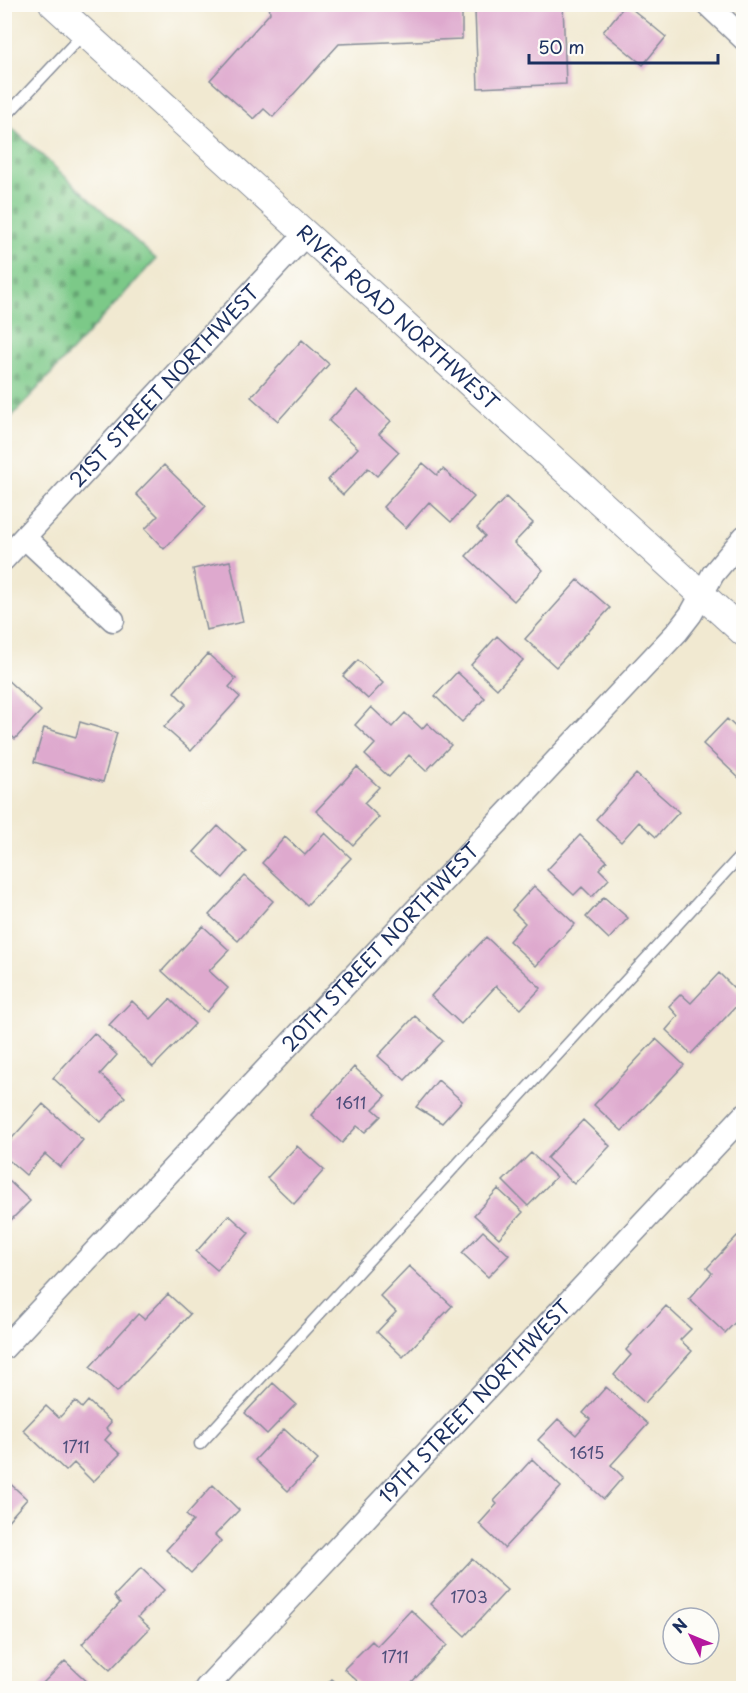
<svg xmlns="http://www.w3.org/2000/svg" width="748" height="1693" font-family="'Playpen Sans',sans-serif">
<defs>
<pattern id="cemetery-stones" width="16" height="16" patternUnits="userSpaceOnUse" patternTransform="scale(1.5)"><rect width="16" height="16" fill="#7cc988"/><path d="M2 7V4a2 2 0 0 1 4 0v3zM10 15v-3a2 2 0 0 1 4 0v3z" fill="#65a472"/></pattern>
</defs>
<rect width="100%" height="100%" fill="#fdfcf7"/>
<filter id="ink" filterUnits="userSpaceOnUse"><feTurbulence type="fractalNoise" baseFrequency=".0167" numOctaves="2"/><feDisplacementMap in="SourceGraphic" scale="12" xChannelSelector="R" yChannelSelector="G"/><feConvolveMatrix kernelMatrix="1 2 1 2 8 2 1 2 1" color-interpolation-filters="sRGB"/></filter>
<filter id="wash" filterUnits="userSpaceOnUse"><feTurbulence type="fractalNoise" baseFrequency=".008" numOctaves="4" result="noise"/><feDisplacementMap in="SourceGraphic" scale="24" xChannelSelector="R" yChannelSelector="G"/><feGaussianBlur stdDeviation="1.35" result="paint"/><feColorMatrix in="noise" values="0 0 0 0 0 0 0 0 0 0 0 0 0 0 0 0 0 1.4 0 .05"/><feComposite in="paint" operator="in"/></filter>
<g filter="url(#wash)">
<rect width="100%" height="100%" fill="#f1e9d1"/>
<!-- cemetery -->
<path fill="url(#cemetery-stones)" stroke="#4c7c73" stroke-width="1.5" d="M4,121l152,138 -151,165h-1z"/>
<g id="blocks">
<!-- building -->
<path fill="#dea9ce" d="M269,4h294l3,80 -88,4 -3,-77 -13,1v27l-123,5 -66,73 -9,-8 -10,10 -44,-39 60,-67z
M626,4l40,33 -23,28 -40,-33z
M302,340l27,24 -51,57 -27,-24z
M357,390l34,31 -12,13 20,18 -22,24 -9,-8 -25,27 -15,-15 30,-32 -29,-27z
M423,463l14,12 6,-6 31,28 -23,25 -22,-20 -23,26 -23,-21z
M164,465l42,41 -42,43 -19,-20 13,-13 -22,-22z
M506,497l27,26 -19,20 29,27 -29,31 -48,-45 19,-20 -8,-8z
M230,561l13,61 -37,8 -13,-61z
M578,580l32,28 -54,59 -31,-28z
M497,636l26,24 -26,29 -26,-24z
M208,654l28,25 -7,8 11,10 -49,54 -27,-24 22,-23 -12,-12z
M358,660l25,23 -15,16 -25,-23z
M457,672l28,26 -23,24 -27,-26z
M4,677l37,34 -26,28 -11,-10z
M371,707l21,20 13,-14 17,16 5,-6 24,22 -25,26 -17,-16 -20,22 -24,-22 10,-11 -20,-19z
M727,719l17,16v42l-3,3 -38,-36z
M80,722l37,11 -14,49 -69,-20 10,-34 32,9z
M357,767l22,20 -15,16 15,14 -26,28 -37,-34z
M636,774l43,38 -23,25 -17,-15 -18,20 -25,-23z
M218,826l28,25 -23,27 -29,-26z
M325,833l26,25 -44,47 -45,-42 23,-26 20,18z
M580,835l27,26 -8,8 10,10 -17,18 -10,-10 -8,8 -27,-25z
M245,876l28,25 -35,40 -29,-26z
M534,886l41,38 -39,42 -27,-25 16,-18 -13,-13z
M604,897l24,21 -19,21 -23,-22z
M203,926l26,24 -20,21 19,17 -21,24 -45,-41z
M486,937l55,51 -20,21 -25,-23 -35,38 -30,-28z
M719,973l25,25 -53,56 -25,-24 12,-14 -9,-10 12,-12 10,9z
M170,999l25,25 -42,43 -44,-42 23,-24 19,18z
M415,1016l28,25 -38,39 -27,-24z
M94,1033l23,22 -17,19 25,23 -24,25 -48,-44z
M656,1039l28,26 -62,66 -28,-26z
M354,1067l32,29 -13,13 8,7 -16,16 -8,-6 -15,17 -31,-28z
M438,1080l24,21 -20,22 -26,-16z
M43,1104l40,36 -23,27 -15,-13 -19,21 -22,-19v-9z
M583,1120l27,26 -36,38 -27,-26z
M297,1146l27,24 -30,34 -27,-26z
M531,1153l25,24 -28,29 -25,-25z
M7,1179l23,22 -26,26v-46z
M498,1189l25,23 -24,26 -25,-23z
M229,1215l20,18 -32,37 -21,-18z
M483,1231l26,24 -21,22 -26,-24z
M737,1236l7,6v71l-19,20 -36,-34 23,-26 -5,-5z
M409,1266l43,40 -49,51 -26,-25 19,-20 -16,-16z
M168,1294l22,20 -73,78 -27,-25 48,-53 6,5z
M666,1306l25,23 -11,11 12,11 -47,52 -31,-28 17,-20 -5,-5z
M273,1383l23,21 -29,30 -22,-21z
M606,1387l42,37 -37,41 12,12 -19,22 -66,-59 20,-21 18,16 14,-16 -7,-6z
M75,1401l7,7 6,-7 23,21 -5,6 5,5 -6,7 15,14 -27,28 -19,-19 -8,8 -43,-41 23,-24 13,12z
M284,1429l34,31 -30,31 -33,-31z
M532,1459l29,28 -57,61 -25,-24 18,-20 -3,-3z
M5,1479l22,20 -22,25z
M213,1485l26,25 -24,25 6,6 -30,32 -25,-23 27,-29 -7,-6z
M472,1559l35,31 -42,46 -35,-32z
M141,1568l23,22 -26,27 12,11 -40,42 -28,-26 38,-41 -6,-7z
M411,1610l36,35 -41,43h-41l-21,-19 28,-28 5,5z
M65,1661l29,27h-56z
M332,1679l11,9h-20z"/>
</g>
</g>
<g filter="url(#ink)">
<use href="#blocks" fill-opacity="0" stroke="#868c98" stroke-width="1.5"/>
<g fill="none" stroke-linecap="round" stroke-linejoin="round">
<!-- service casing -->
<g stroke="#868c98" stroke-width="13">
<path id="service" d="M4,118l80,-85
M200,1444l544,-592"/>
</g>
<!-- minor casing -->
<g stroke="#868c98" stroke-width="25">
<g id="minor">
<path d="M707,4l37,35"/>
<path d="M25,538l88,82"/>
<path id="s1" d="M4,559l301,-324"/>
<path id="s2" d="M4,1348l673,-716 14,-18 22,-40 31,-37"/>
<path id="s3" d="M206,1688l538,-573"/>
</g>
</g>
<!-- tertiary casing -->
<g stroke="#868c98" stroke-width="29">
<g id="tertiary">
<path id="s4" d="M53,4l691,629"/>
</g>
</g>
<!-- service -->
<use href="#service" stroke="#fff" stroke-width="10"/>
<!-- minor -->
<use href="#minor" stroke="#fff" stroke-width="22"/>
<!-- tertiary -->
<use href="#tertiary" stroke="#fff" stroke-width="27"/>
</g>
</g>
<g text-anchor="middle" stroke-width="4.5" stroke-linejoin="round" paint-order="stroke">
<!-- number labels -->
<g font-size="16" fill="#4c4e7a">
<text x="351" y="1109">1611</text>
<text x="76" y="1453">1711</text>
<text x="587" y="1459">1615</text>
<text x="469" y="1603">1703</text>
<text x="395" y="1663">1711</text>
</g>
<!-- street labels -->
<g font-size="20" fill="#1b2f5e" stroke="#fdfcf7">
<text dy="7" stroke="none"><textPath href="#s4" startOffset="466">RIVER ROAD NORTHWEST</textPath></text>
<text dy="7" stroke="none"><textPath href="#s1" startOffset="236">21ST STREET NORTHWEST</textPath></text>
<text dy="7" stroke="none"><textPath href="#s2" startOffset="550">20TH STREET NORTHWEST</textPath></text>
<text dy="7" stroke="none"><textPath href="#s3" startOffset="393">19TH STREET NORTHWEST</textPath></text>
</g>
</g>
<!-- margin -->
<rect width="748" height="1693" fill="none" stroke="#fdfcf7" stroke-width="24"/>
<!-- north arrow -->
<g transform="translate(691 1636) rotate(313)"><circle r="28" fill="#fdfcf7" stroke="#a3aaba" stroke-width="1.5"/>
<path d="M0-4.5L10 22L0 15L-10 22Z" fill="#b5179e"/>
<text y="-9" font-size="16" font-weight="bold" text-anchor="middle" fill="#1b2f5e">N</text>
</g>
<!-- scale -->
<path d="M529 54v9h189v-9" fill="none" stroke="#1b2f5e" stroke-width="3"/>
<text x="538" y="54" font-size="18" fill="#1b2f5e" stroke="#fdfcf7" stroke-width="4.5" paint-order="stroke">50 m</text>
</svg>
